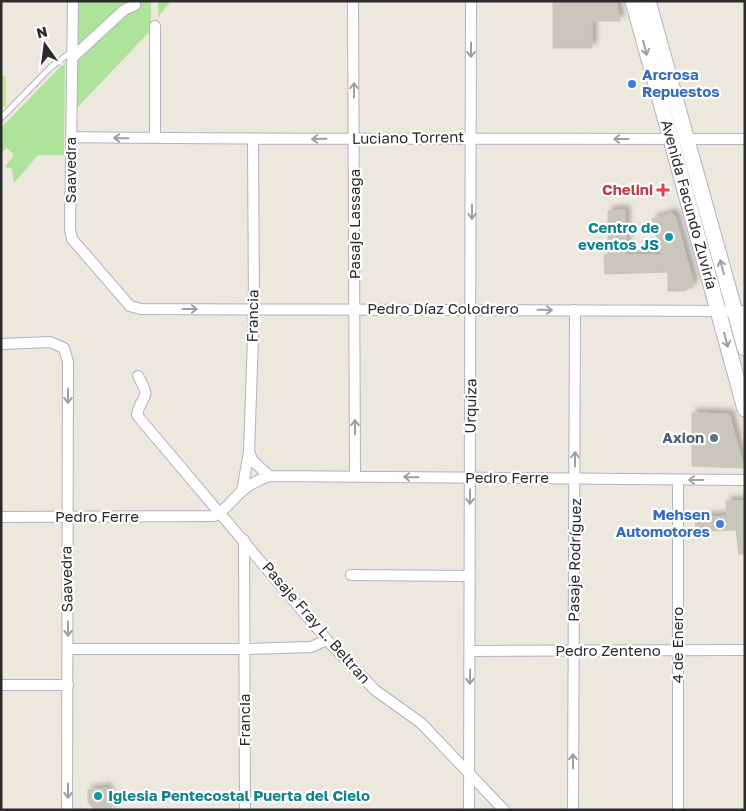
<svg xmlns="http://www.w3.org/2000/svg" width="746" height="811" font-family="'Golos Text',sans-serif">
<defs>
<filter id="shadow"><feDropShadow dx="4.5" dy="-4.5" stdDeviation="2.5" flood-color="#0004"/></filter>
</defs>
<rect width="100%" height="100%" fill="#ede8de"/>
<!-- green -->
<path fill="#ade39a" d="M77,1h74v29l-75,79z
M158,1h13l-13,16z
M65,62l-1,93h-26l-24,28 -2,-14 -7,-2 9,-12 -7,-7 -6,5v-25z"/>
<!-- pitch -->
<path fill="#c0eb96" d="M1,76h5v31h-5z"/>
<!-- building -->
<path fill="#c9c6bc" stroke="#c9c4b7" filter="url(#shadow)" d="M553,1h63l4,20h-28v27h-39z
M625,210l1,45h36l-10,-36 20,-6 3,3 18,65 -1,6 -8,4h-16v-19l-63,2 -1,-19h4v-44z
M692,413l37,1 15,54 -52,-2z
M726,501h19v53h-6l-3,-24 -40,1 -1,-13 32,-2z
M107,788l5,21 -17,1 -7,-8v-12z"/>
<g fill="none" stroke-linecap="round" stroke-linejoin="round">
<!-- service casing -->
<g stroke="#b1b3bf" stroke-width="7">
<path id="service" d="M1,118l50,-51 20,-15"/>
</g>
<!-- minor casing -->
<g stroke="#b1b3bf" stroke-width="12">
<path id="minor" d="M73,1l-3,228 2,10 58,67 11,3 604,2
M353,1l2,475
M155,26v112
M72,58l52,-48 11,-5
M71,137c224,3 449,1 674,2
M1,344l49,-2 14,6 4,14 -1,448
M138,376c15,26 3,17 -1,39l4,5 186,220 48,50 46,33 83,87
M249,452l4,9 16,15
M242,491l7,-39 5,-143 -1,-169
M1,517l213,-1c11,-5 18,-16 27,-24 8,-8 17,-12 28,-16l476,4
M244,540l1,270
M351,575l119,1
M68,649h177l66,-2 16,-7
M471,651l274,-1
M1,685h67
M469,810l2,-809
M573,810l2,-500
M678,810v-330"/>
</g>
<!-- secondary casing -->
<g stroke="#b1b3bf" stroke-width="17">
<g id="secondary">
<path id="s1" d="M633,1l112,408"/>
<path d="M648,1l97,347"/>
</g>
</g>
<!-- service -->
<use href="#service" stroke="#fff" stroke-width="5"/>
<!-- minor -->
<use href="#minor" stroke="#fff" stroke-width="10"/>
<!-- secondary -->
<use href="#secondary" stroke="#fff" stroke-width="15"/>
</g>
<!-- one-way arrows -->
<defs><path id="oneway-shaft" d="M-6 0H5M1.5-3L5.5 0L1.5 3" fill="none" stroke-width="1.6" stroke-linecap="round" stroke-linejoin="round" transform="scale(1.25)"/></defs>
<g stroke="#a0a0a0">
<use href="#oneway-shaft" transform="translate(645 48) rotate(75)"/>
<use href="#oneway-shaft" transform="translate(471 50) rotate(90)"/>
<use href="#oneway-shaft" transform="translate(354 90) rotate(-90)"/>
<use href="#oneway-shaft" transform="translate(121 138) rotate(-179)"/>
<use href="#oneway-shaft" transform="translate(319 139) rotate(179)"/>
<use href="#oneway-shaft" transform="translate(621 139) rotate(-180)"/>
<use href="#oneway-shaft" transform="translate(472 212) rotate(90)"/>
<use href="#oneway-shaft" transform="translate(722 267) rotate(-105)"/>
<use href="#oneway-shaft" transform="translate(190 309)"/>
<use href="#oneway-shaft" transform="translate(545 310) rotate(1)"/>
<use href="#oneway-shaft" transform="translate(726 340) rotate(75)"/>
<use href="#oneway-shaft" transform="translate(68 396) rotate(91)"/>
<use href="#oneway-shaft" transform="translate(355 427) rotate(-90)"/>
<use href="#oneway-shaft" transform="translate(575 459) rotate(-90)"/>
<use href="#oneway-shaft" transform="translate(411 477) rotate(-179)"/>
<use href="#oneway-shaft" transform="translate(696 480) rotate(180)"/>
<use href="#oneway-shaft" transform="translate(470 497) rotate(90)"/>
<use href="#oneway-shaft" transform="translate(68 629) rotate(89)"/>
<use href="#oneway-shaft" transform="translate(470 677) rotate(91)"/>
<use href="#oneway-shaft" transform="translate(573 761) rotate(-90)"/>
<use href="#oneway-shaft" transform="translate(68 791) rotate(90)"/>
</g>
<!-- markers -->
<g fill="#3f7fe0" stroke="#fff" stroke-width="2">
<circle cx="632" cy="84" r="5"/>
<circle cx="720" cy="524" r="5"/>
</g>
<path fill="#e0444e" stroke="#fff" stroke-width="2" d="M660.5 182.5h5v5h5v5h-5v5h-5v-5h-5v-5h5z"/>
<g fill="#0f9aa8" stroke="#fff" stroke-width="2">
<circle cx="669" cy="237" r="5"/>
<circle cx="98" cy="796" r="5"/>
</g>
<circle fill="#5c6f8a" stroke="#fff" stroke-width="2" cx="714" cy="438" r="5"/>
<g text-anchor="middle" stroke-width="4.5" stroke-linejoin="round" paint-order="stroke">
<!-- shop labels -->
<g font-size="15" font-weight="bold" fill="#366cbe" stroke="#fff" text-anchor="start">
<text x="642" y="80">Arcrosa<tspan x="642" dy="17">Repuestos</tspan></text>
<text x="710" y="520" text-anchor="end">Mehsen<tspan x="710" dy="17">Automotores</tspan></text>
</g>
<!-- street labels -->
<g font-size="15" fill="#2b2b2b" stroke="#fff">
<text transform="translate(408 138) rotate(-1)" y="5">Luciano Torrent</text>
<text transform="translate(71 170) rotate(-90)" y="5">Saavedra</text>
<text dy="5" stroke="none"><textPath href="#s1" startOffset="211">Avenida Facundo Zuviría</textPath></text>
<text transform="translate(355 224) rotate(-90)" y="5">Pasaje Lassaga</text>
<text x="443" y="314">Pedro Díaz Colodrero</text>
<text transform="translate(253 316) rotate(-89)" y="5">Francia</text>
<text transform="translate(471 406) rotate(-89)" y="5">Urquiza</text>
<text x="507" y="483">Pedro Ferre</text>
<text x="97" y="522">Pedro Ferre</text>
<text transform="translate(575 560) rotate(-89)" y="5">Pasaje Rodríguez</text>
<text transform="translate(67 579) rotate(-91)" y="5">Saavedra</text>
<text transform="translate(316 623) rotate(49)" y="5">Pasaje Fray L. Beltran</text>
<text transform="translate(678 645) rotate(-90)" y="5">4 de Enero</text>
<text x="608" y="656">Pedro Zenteno</text>
<text transform="translate(245 720) rotate(-90)" y="5">Francia</text>
</g>
<!-- health labels -->
<g font-size="15" font-weight="bold" fill="#be3a42" stroke="#fff" text-anchor="end">
<text x="653" y="195">Chelini</text>
</g>
<!-- culture labels -->
<g font-size="15" font-weight="bold" fill="#0d838f" stroke="#fff" text-anchor="end">
<text x="659" y="233">Centro de<tspan x="659" dy="17">eventos JS</tspan></text>
<text x="108" y="801" text-anchor="start">Iglesia Pentecostal Puerta del Cielo</text>
</g>
<!-- service labels -->
<g font-size="15" font-weight="bold" fill="#4e5e75" stroke="#fff" text-anchor="end">
<text x="704" y="443">Axion</text>
</g>
</g>
<!-- border -->
<rect width="746" height="811" fill="none" stroke="#2b2b2b" stroke-width="5"/>
<!-- north arrow -->
<g transform="translate(45 45) rotate(346)" stroke="#ffffff" stroke-width="4" paint-order="stroke">
<path d="M0-4L9 19L0 12L-9 19Z" fill="#2b2b2b"/>
<text y="-8" font-size="14" font-weight="bold" text-anchor="middle" fill="#2b2b2b">N</text>
</g>
</svg>
